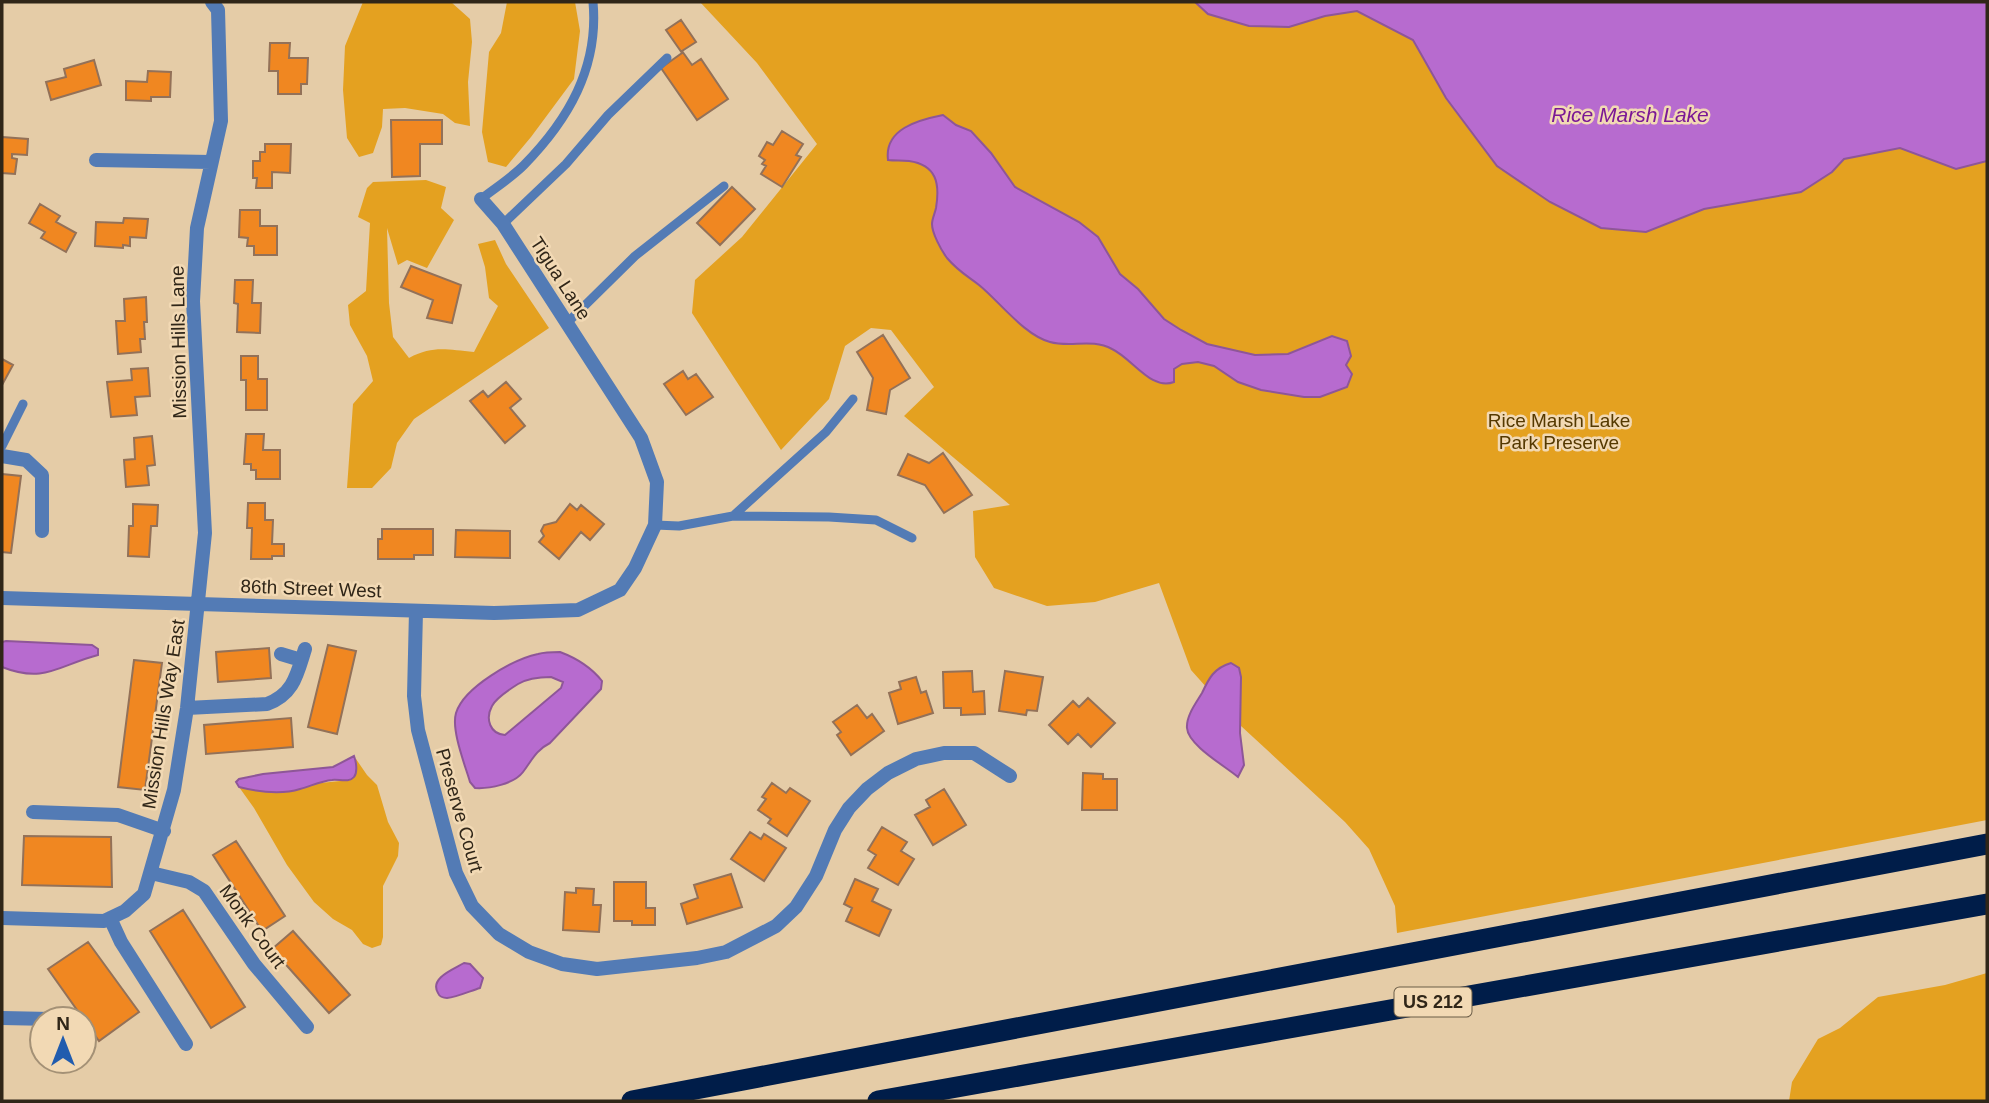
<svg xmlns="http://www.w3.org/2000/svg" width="1989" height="1103" font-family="Helvetica,sans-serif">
<rect width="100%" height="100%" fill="#e5cca7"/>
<!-- green -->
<path fill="#e4a120" d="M363,2h88l19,17 2,23 -4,40 2,44 -15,-3 -12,-9 -38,-6 -22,1 -1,18 -9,26 -14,4 -12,-19 -4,-48 2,-44z
M507,2h68l5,29 -6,48 -43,58 -25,30 -18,-5 -6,-30 7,-80 12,-19z
M700,2h1287v818l-590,113 -2,-27 -26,-57 -24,-27 -104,-96 -50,-56 -32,-87 -64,19 -48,4 -53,-18 -19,-31 -2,-46 37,-6 -106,-89 30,-29 -43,-57 -20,-2 -26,18 -16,53 -48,51 -89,-137 3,-33 47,-43 75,-93 -60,-81z
M426,180l20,7 -5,21 13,12 -27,48 -20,-8 -9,5 -11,-37 2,75 4,34 16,21c25,-13 38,-8 65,-6l24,-46 -9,-8 -4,-31 -7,-23 17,-4 11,24 43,64 -135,91 -17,24 -6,25 -19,20h-25l6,-84 20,-23 -6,-25 -17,-31 -2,-20 18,-14 4,-68 -12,-6 9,-29 6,-6z
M356,759l11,16 10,10 11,37 11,21 -1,13 -15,30v51l-2,8 -9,3 -9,-4 -11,-14 -19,-11 -19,-17 -27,-37 -33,-57 -15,-21 12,3 99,-10 6,-10z
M1987,973v128h-198l3,-19 26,-43 22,-11 38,-31 67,-12z"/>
<!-- water -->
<path fill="#b76bcf" stroke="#8e5698" stroke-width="2" fill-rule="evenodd" d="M1195,2h792v159l-31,8 -56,-21 -56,11 -12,13 -31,20 -97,17 -58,23 -45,-4 -51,-26 -53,-36 -51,-68 -33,-58 -56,-29 -32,5 -36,11 -40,-1 -41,-12z
M943,115l13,10 15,6 20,22 24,34 64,35 19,15 22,37 18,15 26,30 17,11 26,14 48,11 33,-1 44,-18 15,5 4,15 -5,9 6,9 -5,13 -27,10h-16l-43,-7 -23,-8 -24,-16 -16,-4 -16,2 -8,5v13c-23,9 -41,-23 -62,-33 -21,-11 -41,-1 -62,-7 -26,-7 -50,-40 -71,-57 -13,-10 -21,-14 -32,-27 -6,-8 -15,-25 -15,-34 0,-5 3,-11 4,-16 4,-24 1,-43 -27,-47 -7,-1 -14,0 -21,-1 -4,-31 30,-40 55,-45z
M6,641l86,4 6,4v6c-39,10 -53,29 -96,12v-25z
M560,652c16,6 31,15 42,29l-1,8 -51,54c-14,7 -18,17 -27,29 -9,12 -34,17 -48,16l-5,-6c-5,-17 -19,-52 -14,-69 8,-26 58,-54 82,-59 7,-2 15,-2 22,-2zM551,677l12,5 -2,6 -56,47c-15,-1 -20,-16 -13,-29 4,-8 18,-17 26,-22 10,-6 22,-7 33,-7z
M1231,663l8,5 2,9 -1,56 4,32 -6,12c-13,-11 -50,-32 -51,-49 -1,-12 9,-25 15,-35 7,-15 12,-25 29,-30z
M354,756c2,5 4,16 0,21 -5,6 -15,2 -22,3 -11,1 -21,6 -32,9 -19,6 -41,3 -61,-2l-3,-5 3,-3 24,-5 70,-7z
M464,963l6,1 13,14 -3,10c-10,3 -23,9 -33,10 -4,0 -8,-2 -9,-5 -9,-15 16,-24 26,-30z"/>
<!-- building -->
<path fill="#f08721" stroke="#937158" stroke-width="2" d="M681,20l15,22 -14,9 10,14 9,-6 27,40 -31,21 -36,-52 21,-15 -16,-23z
M270,43h20l-1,15h19l-1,26h-6v10h-23v-23h-9z
M94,60l7,25 -50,15 -5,-18 20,-5 -2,-8z
M148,71l23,1 -1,25h-19v4l-25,-1v-19l21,1z
M391,120h51v24h-22v32l-28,1z
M782,131l21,13 -7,11 5,2 -19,30 -21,-13 5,-8 -4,-2 3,-4 -6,-4 8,-14 6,3z
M2,137l26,2 -1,16 -15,-1v4l5,1 -2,15 -13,-1z
M265,144h26l-1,29 -18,-1v16h-16l1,-10h-4v-17h7v-9h5z
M732,187l23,22 -35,36 -23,-22z
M40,204l20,12 -4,6 20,11 -10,19 -25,-14 4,-6 -16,-9z
M240,210h20v16h17v29h-23v-9h-7l1,-8 -9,-1z
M124,218l24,1 -2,19 -16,-1v9l-7,-1v3l-28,-2 1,-24 27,1z
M411,266l50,19 -9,38 -25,-5 6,-18 -32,-13z
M235,280h18l-1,23h9l-1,30 -23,-1 1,-28 -4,-1z
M146,297l1,25h-3l1,17h-5l1,13 -23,2 -2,-33h9l-1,-22z
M883,335l27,43 -20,12 -4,24 -19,-4 6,-32 -16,-26z
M241,356h17v23h9v31h-21v-30h-5z
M2,359l11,6 -11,20z
M148,368l2,28 -15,1 2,18 -26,2 -4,-35 25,-2 -1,-11z
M683,371l5,8 8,-5 17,23 -27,18 -22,-31z
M506,382l15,17 -11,9 15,18 -20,17 -35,-42 13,-10 5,6z
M246,434h18l-1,16h17v29h-24v-9h-5v-6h-7z
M152,436l3,29 -8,1 2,19 -23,2 -2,-27 11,-1 -1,-21z
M943,453l29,42 -28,18 -19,-28 -27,-10 10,-21 21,9z
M2,474l19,2 -10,77 -9,-1z
M248,503h17v17h8l-1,24h12v12h-12v3h-21l1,-31h-5z
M133,504l25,1 -1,21h-6l-2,31 -21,-1 1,-30h4z
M570,504l7,6 4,-5 23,19 -14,16 -9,-8 -22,27 -20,-17 5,-6 -3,-5 3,-6 12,-3z
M382,529h51v26h-19v4h-36v-20h4z
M456,530l54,1v27l-55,-1z
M328,645l28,6 -19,83 -29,-7z
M269,648l2,30 -53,4 -2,-30z
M134,660l28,3 -17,127 -27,-3z
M972,671l1,21 11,-1 1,23 -24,1v-7h-17l-1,-36z
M1005,671l38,6 -6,34 -10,-1 -1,5 -27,-4z
M916,677l5,16 5,-2 7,22 -35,11 -9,-31 12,-4 -2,-7z
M1088,698l27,25 -24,24 -13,-13 -10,10 -19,-19 24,-24 6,6z
M857,705l10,13 5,-4 12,17 -33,24 -14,-20 4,-3 -8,-10z
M291,718l2,29 -87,7 -2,-29z
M1083,773l20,1v5h14v31h-35z
M772,783l14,10 4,-5 20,13 -23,35 -19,-13 3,-4 -13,-9 8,-11 -4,-2z
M944,789l22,36 -33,20 -18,-30 15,-8 -4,-7z
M882,827l25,15 -6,9 13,8 -16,26 -30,-17 8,-13 -8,-5z
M750,832l11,7 3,-5 22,14 -22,33 -33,-22z
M24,836l87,1 1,50 -90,-2z
M236,841l49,75 -23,15 -49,-76z
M731,874l11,33 -55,17 -6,-20 17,-6 -4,-13z
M855,879l23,10 -6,12 19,9 -12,26 -33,-15 6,-13 -8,-4z
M614,882h32v26h9v17h-23v-4h-18z
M576,888l18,1 -1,16h8l-2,27 -36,-2 2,-38 11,1z
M183,910l62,97 -34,21 -61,-97z
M293,931l57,64 -21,18 -57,-64z
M88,942l51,70 -40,29 -51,-72z"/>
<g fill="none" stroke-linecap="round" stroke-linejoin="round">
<!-- lane -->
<path stroke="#537bb5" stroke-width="9" d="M481,199c14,-11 30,-21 43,-34 44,-45 75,-97 69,-163
M503,224l63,-60 42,-49 59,-57
M567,323l68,-67 89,-70
M2,446l21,-42
M733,516l93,-84 27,-33
M655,525l24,1 54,-10 96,1 47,3 36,18"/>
<!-- street -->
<path stroke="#537bb5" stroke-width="14" d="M96,160l115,2
M2,456l24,4 16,15v56
M2,598l492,15 84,-3 42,-20 15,-22 20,-43 2,-43 -16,-44 -138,-214 -22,-25
M416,611l-2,85 4,34 38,143 16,33 27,28 30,18 33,12 35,5 100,-11 29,-6 50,-26 20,-19 20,-31 19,-46 14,-22 18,-19 21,-16 28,-14 28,-6h30l36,23
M281,654l20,6
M187,708l80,-4c27,-10 30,-30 38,-55
M33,812l85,3 46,16
M151,873l38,9 15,9 50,73 53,63
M2,918l102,3 21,-10 19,-17 30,-104 13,-82 18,-175 -12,-232 4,-73 24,-107 -3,-111 -6,-8
M110,918l11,24 65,102
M2,1018l49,1"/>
<!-- highway -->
<path stroke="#001d49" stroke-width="21" d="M632,1101l1355,-257
M878,1101l1109,-197"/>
</g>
<g text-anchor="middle" stroke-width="5" stroke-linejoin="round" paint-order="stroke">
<!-- shield labels -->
<rect fill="#f2d9b4" stroke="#6a5c47" stroke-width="2" x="1394.5" y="987.5" width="77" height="29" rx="5"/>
<g font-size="18" font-weight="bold" fill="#302618">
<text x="1433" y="1008">US 212</text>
</g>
<!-- street labels -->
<g font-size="19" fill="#302618" stroke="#f2d9b4">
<text transform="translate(561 278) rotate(57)" y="7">Tigua Lane</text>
<text transform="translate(178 342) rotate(-91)" y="7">Mission Hills Lane</text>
<text transform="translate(311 588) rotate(2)" y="7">86th Street West</text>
<text transform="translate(163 714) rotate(-81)" y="7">Mission Hills Way East</text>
<text transform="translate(460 810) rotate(74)" y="7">Preserve Court</text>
<text transform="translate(253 926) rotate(54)" y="7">Monk Court</text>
</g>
<!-- park labels -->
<g font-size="19" fill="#553900" stroke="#f2d9b4">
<text x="1559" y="427">Rice Marsh Lake<tspan x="1559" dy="22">Park Preserve</tspan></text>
</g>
<!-- water labels -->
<g font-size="21" font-style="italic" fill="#7b1895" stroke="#f2d9b4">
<text x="1630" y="122">Rice Marsh Lake</text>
</g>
</g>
<!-- border -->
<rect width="1989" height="1103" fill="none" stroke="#302618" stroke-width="7"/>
<!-- north arrow -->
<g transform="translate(63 1040)"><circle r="33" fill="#f2d9b4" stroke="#a49176" stroke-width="2"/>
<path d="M0-5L12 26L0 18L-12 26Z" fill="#215cae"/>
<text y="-10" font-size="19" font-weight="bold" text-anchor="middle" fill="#302618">N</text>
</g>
</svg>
